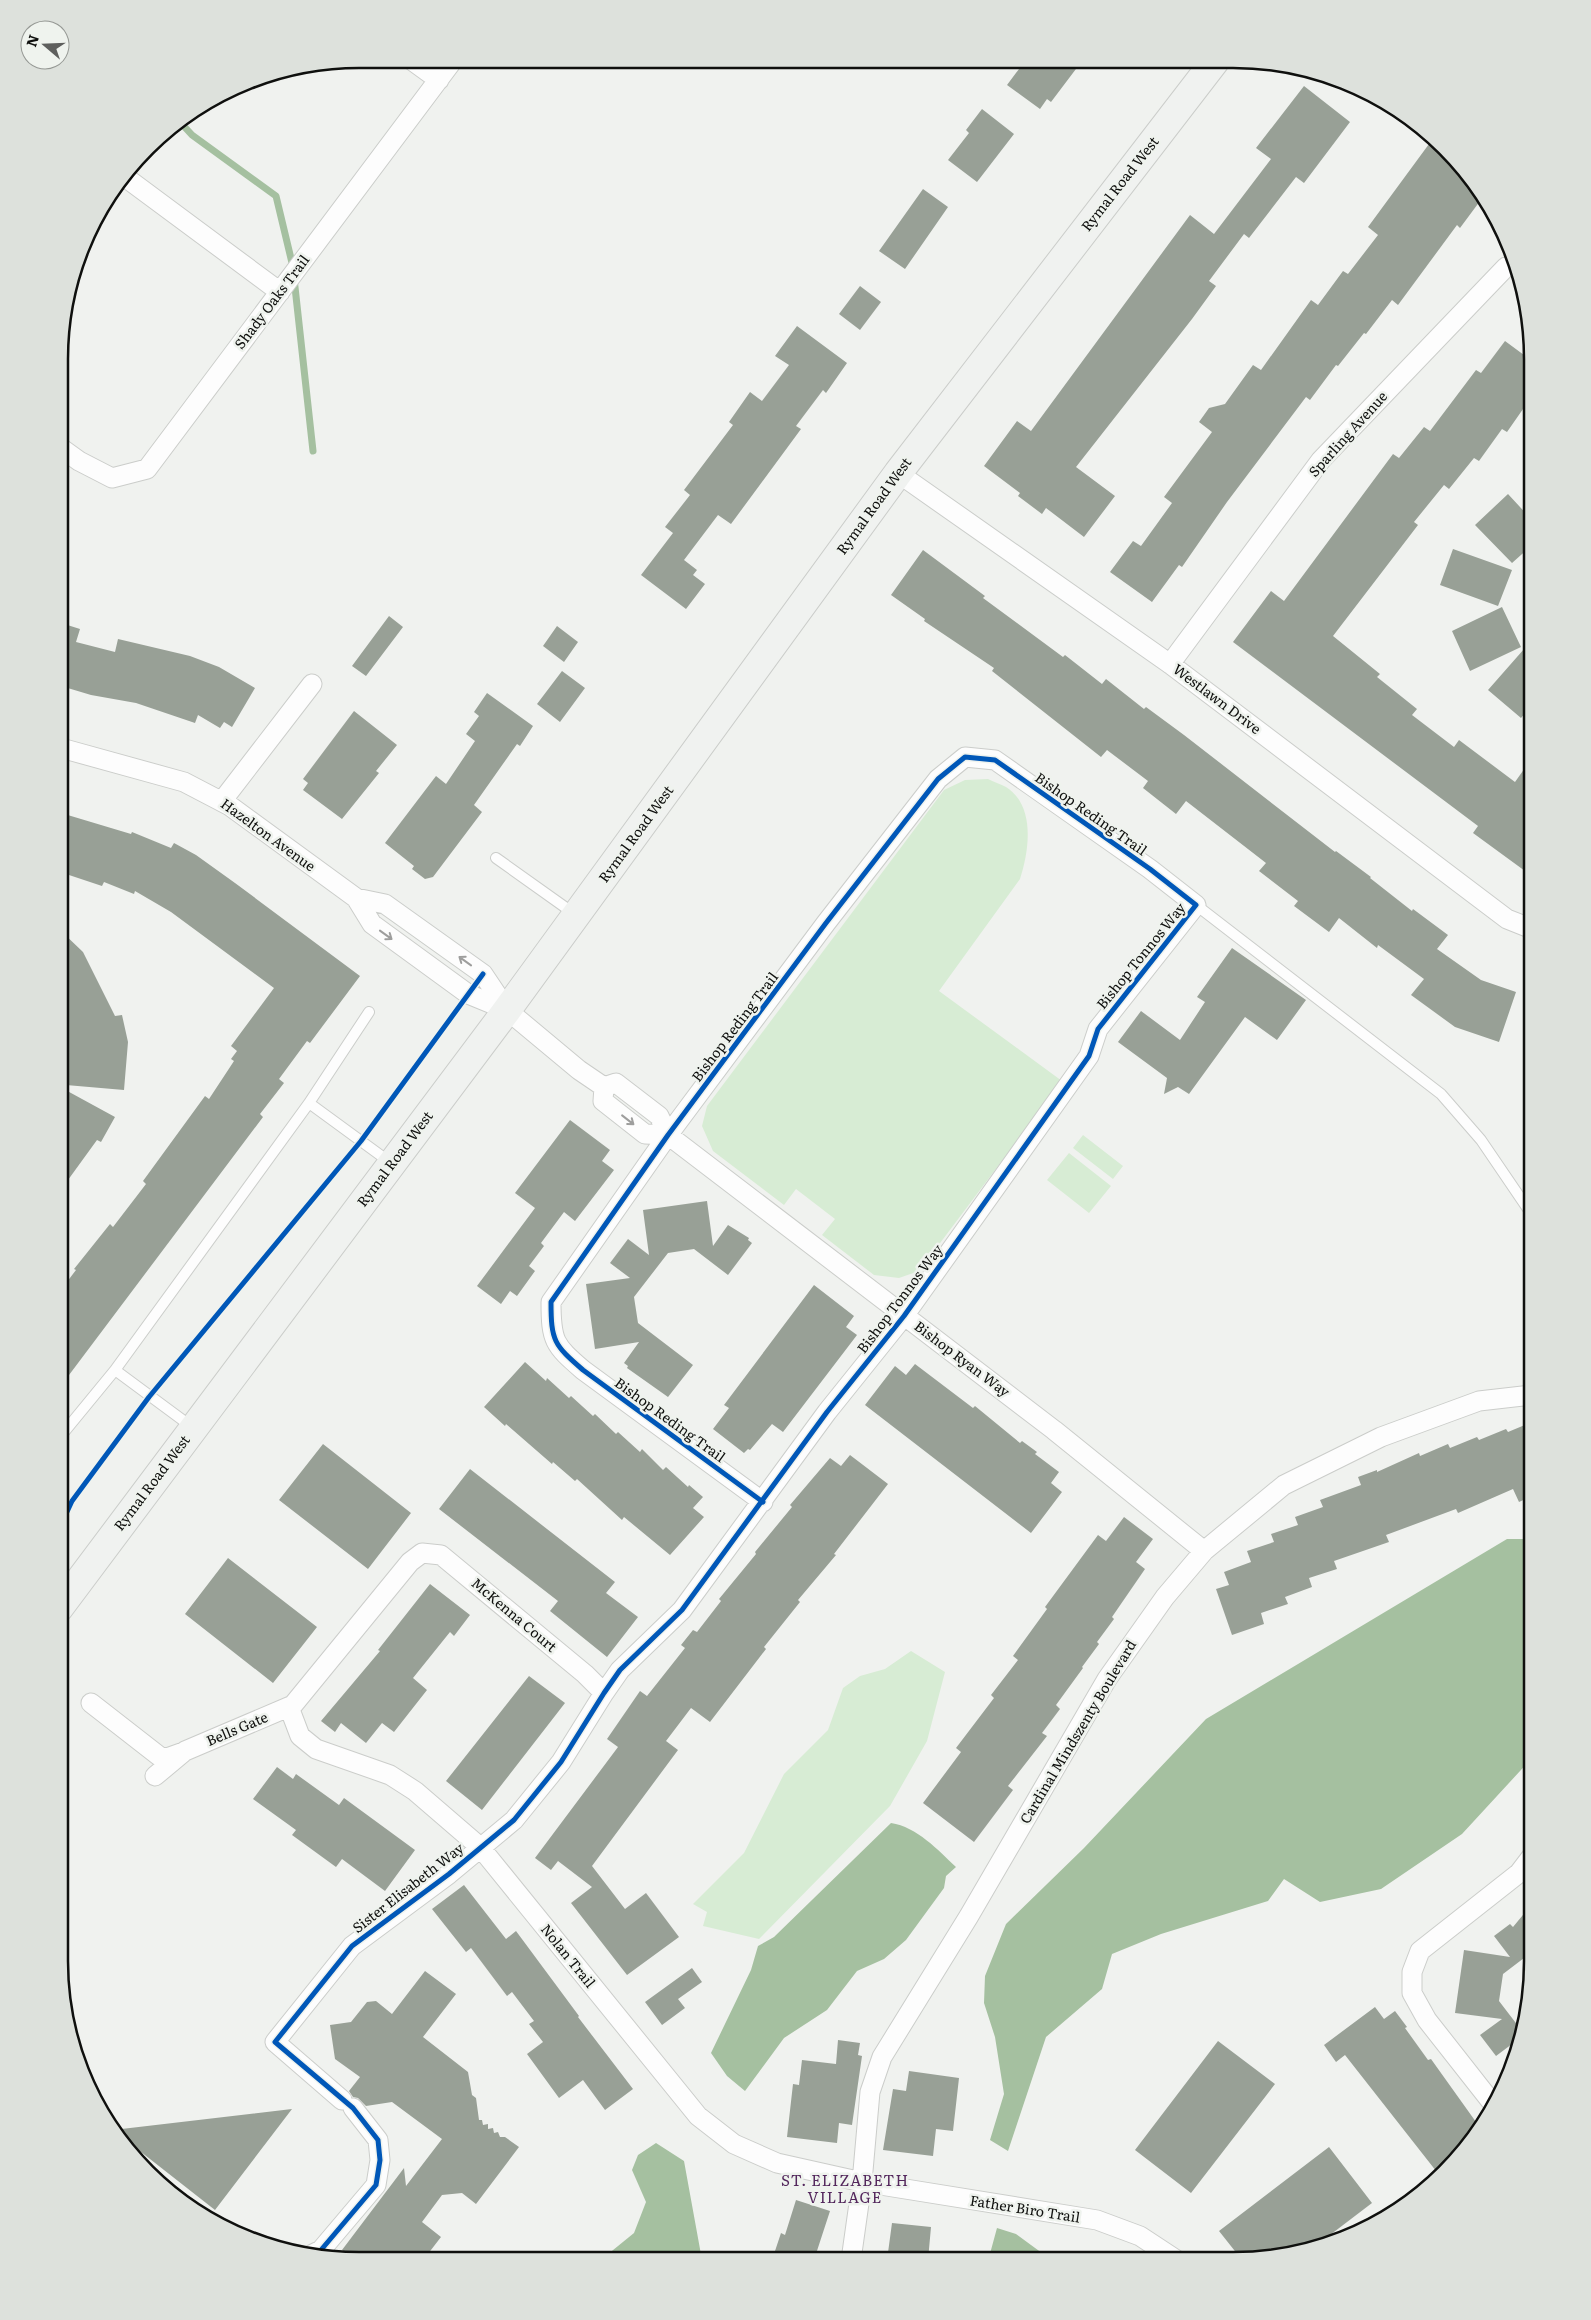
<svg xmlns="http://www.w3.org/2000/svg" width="1591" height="2320" font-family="Literata,serif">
<rect width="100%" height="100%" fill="#f0f2ef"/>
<!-- green -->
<path fill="#d7ecd4" d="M988,779c5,3 13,5 18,8 30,19 23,64 14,92l-81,112 123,90 -143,190 -20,7 -25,-3 -52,-40 13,-16 -39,-30 -12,16 -71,-54 -11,-25 5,-20 237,-316 21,-10z
M1083,1135l40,31 -10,13 -40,-31z
M1069,1153l42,33 -22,27 -42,-33z
M911,1651l34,21 -18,69 -37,65 -131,133 -56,-13 4,-14 -14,-8 51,-51 40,-79 44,-44 15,-42 17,-12 25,-7z"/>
<!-- water -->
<path fill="#a5c0a0" d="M1507,1539h25v219l-70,76 -81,55 -61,13 -36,-23 -16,22 -107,33 -49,20 -10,35 -56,48 -38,114 -18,-11 14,-46 -9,-57 -11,-34 1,-27 21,-52 78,-76 122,-129z
M891,1823c26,4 47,27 65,44l-10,9 -2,12 -38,52 -22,19 -27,12 -30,39 -43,28 -39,53 -18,-15 -16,-23 40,-83 7,-24 16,-9z
M656,2143l28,18 18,99 -100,-1 32,-26 12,-31 -14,-32 6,-15z
M997,2228l19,6 30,22 16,5h-74z"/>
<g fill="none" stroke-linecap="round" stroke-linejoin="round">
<!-- stream -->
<path stroke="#a5c0a0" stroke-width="7" d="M180,122l12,13 84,61 17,71
M294,278l19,173"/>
</g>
<!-- building -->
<path fill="#98a096" d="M1025,61h57l-31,41 -4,-3 -7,10 -33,-24z
M1304,86l46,36 -46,61 -8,-6 -47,61 -5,-4 -35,47 7,5 -24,33 -116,148 39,29 -31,41 -38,-29 -4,6 -24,-18 2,-3 -36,-27 33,-45 14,10 159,-216 24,19 57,-75 -15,-11z
M982,109l32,25 -37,48 -29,-22 21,-27 -3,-3z
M1429,144l42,33 12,20 -23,31 -3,-3 -59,80 -6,-5 -26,34 -2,-1 -26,33 -2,-1 -26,35 -4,-3 -79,105 -45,65 -3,-2 -27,37 -42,-30 23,-31 8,5 31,-43 -8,-6 48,-65 -13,-10 10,-14 16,-4 28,-39 8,5 50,-70 7,5 25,-34 5,3 30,-39 -10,-8z
M923,189l25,18 -43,62 -26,-18z
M860,286l21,16 -21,28 -21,-16z
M797,326l50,37 -21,30 -3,-3 -27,36 5,3 -70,95 -13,-9 -34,45 13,10 -4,5 12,9 -19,25 -45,-34 32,-42 -8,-6 25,-32 -6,-5 49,-65 -4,-3 21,-30 12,9 27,-36 -14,-9z
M1505,341l27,20v35l-25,36 -5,-3 -23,32 -5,-3 -25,31 -5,-4 -30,37 4,3 -85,111 47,38 -3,3 40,32 -5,6 42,32 5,-7 56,42 17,-24v104l-7,9 -52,-38 5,-7 -245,-184 38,-51 13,10 109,-147 6,4 25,-31 6,4 46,-61 5,3z
M1508,494l24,26v25l-20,18 -37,-38z
M1453,549l59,21 -14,36 -58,-21z
M923,550l62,46 -2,2 80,59 2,-2 37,29 4,-5 38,30 2,-2 38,28 151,117 1,-1 35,26 -1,1 42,33 1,-2 35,26 -11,14 44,31 35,12 -17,50 -44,-15 -44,-32 13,-16 -46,-34 -1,3 -38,-30 -10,14 -35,-26 4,-5 -39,-30 7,-8 -80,-62 -10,13 -33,-26 5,-7 -41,-31 -6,7 -109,-86 2,-3 -70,-47 1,-2 -34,-24z
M1502,607l19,40 -51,24 -18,-40z
M389,616l14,11 -37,49 -14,-10z
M61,623l19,6 -4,13 39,10 3,-13 72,17 29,11 36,21 -23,39 -8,-5 -4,6 -22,-13 -3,8 -59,-20 -45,-8 -30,-9z
M557,626l21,16 -14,20 -21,-16z
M1532,640v65l-11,13 -33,-28z
M562,671l23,17 -25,34 -23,-18z
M487,693l46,33 -13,20 -3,-2 -43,61 8,7 -49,65 -8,2 -13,-10 2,-3 -29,-23 51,-67 10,8 29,-43 -9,-7 13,-18 -5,-4z
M354,711l43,34 -21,26 3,2 -37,46 -39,-29 5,-7 -5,-4z
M61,813l70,21 1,-2 39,16 3,-5 22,12 39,28 125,93 -50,67 -3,-2 -28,38 5,4 -24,31 3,3 -203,270v-96l16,-21 -2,-1 36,-45 3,3 33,-43 -3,-3 62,-85 4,3 25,-38 -3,-2 6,-8 -6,-5 43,-58 -103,-76 -36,-21 -1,3 -30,-12 -2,4 -42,-14z
M60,930l23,22 32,64 7,-1 6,27 -4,48 -58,-5 3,-32 -9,-37z
M1232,948l74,52 -29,40 -32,-23 -56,77 -11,-7 -14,7 3,-16 -49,-36 23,-31 39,29 25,-38 -8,-5z
M60,1087l55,30 -14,25 -4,-2 -37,51z
M570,1120l40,30 -8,11 12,9 -39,51 -11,-9 -23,31 3,3 -15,20 6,5 -18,25 -7,-5 -9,13 -24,-18 58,-78 -20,-15z
M707,1201l6,45 15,-21 21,13 -1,2 4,3 -24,32 -34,-26 -26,4 -34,44 4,26 55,42 -25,32 -41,-29 1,-2 -4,-3 15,-21 -44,7 -9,-65 44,-6 -20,-15 18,-24 21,16 -6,-45z
M814,1285l40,31 -8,11 11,8 -74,97 -11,-8 -22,26 -2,-1 -4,4 -31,-24 16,-21 -5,-3z
M525,1362l21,19 1,-3 22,20 2,-2 22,20 2,-2 21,20 2,-2 22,20 2,-3 21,21 3,-3 22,20 1,-2 14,12 -10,11 11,9 -34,38 -46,-38 -2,3 -45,-41 -2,2 -22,-19 -1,2 -46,-40 -1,2 -21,-19z
M915,1364l58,44 2,-2 45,37 2,-2 15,11 -2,2 24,18 -8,11 11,9 -31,41 -166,-128 30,-39 11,9z
M1532,1422v74l-13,6 -6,-13 -55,24 -2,-4 -70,26 3,7 -55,19 3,8 -28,9 3,9 -27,10 3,7 -27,9 3,11 -32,11 -16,-46 13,-4 -5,-13 27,-10 -4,-11 27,-9 -3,-8 27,-9 -3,-8 28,-10 -3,-7 41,-15 -3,-8 19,-7v2l42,-19 1,3 28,-12 2,4 27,-11 2,3 27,-11 2,3z
M323,1444l88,69 -43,56 -89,-69z
M850,1455l38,29 -54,70 2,1 -38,45 2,2 -36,45 2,2 -56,73 -19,-14 -25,33 12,9 -86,116 33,43 21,-16 33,44 -52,38 -56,-72 21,-16 -34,-26 -7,9 -16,-12 83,-111 -11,-8 33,-48 7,5 38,-48 -4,-3 12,-15 4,2 24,-31 -2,-2 37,-45 -1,-2 37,-45 -2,-2 40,-47 11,8z
M470,1469l145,113 -9,11 32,24 -31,40 -57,-46 8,-10 -119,-92z
M1124,1517l29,22 -17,23 9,7 -33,48 2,2 -17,23 2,2 -17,23 1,1 -27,37 4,4 -18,24 5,3 -39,50 5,4 -39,52 -51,-39 38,-51 -5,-4 38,-50 -3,-3 27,-35 -5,-4 34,-47 -2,-2 53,-72 8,6z
M228,1558l89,69 -44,56 -88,-69z
M430,1584l40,31 -16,21 -4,-4 -37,46 14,12 -33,42 -12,-9 -16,20 -25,-20 -6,9 -14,-11 59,-70 -2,-1z
M529,1676l36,27 -83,107 -36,-29z
M277,1767l16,12 3,-5 43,31 5,-7 71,52 -30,41 -43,-32 -6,8 -44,-32 4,-5 -43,-31z
M464,1885l42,54 10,-8 63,85 -1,1 55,72 -28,21 -22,-30 -24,18 -32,-44 16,-12 -14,-18 5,-3 -22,-29 -5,4 -36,-48 -5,4 -34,-43z
M1532,1904v48l-29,22 -4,27 23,30 -2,7 -24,18 -16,-21 22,-16 -47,-6 9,-63 46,7 -16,-21 16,-12 3,3z
M692,1968l10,14 -24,17 7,9 -23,17 -17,-23z
M425,1971l31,23 -33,43 45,35 4,23 4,3 3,22h3l1,5 5,-1v5l5,-1 1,5 4,-1 2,5h5l14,10 -43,57 -14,-11 -20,2 -20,27 19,15 -17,22h-70l-12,-9 62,-82 2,18 36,-47 -50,-37 -26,4 -8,-8 -5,-1 -4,-6 11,-14 -25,-18 -5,-34 21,-3 16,-20 9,-1 16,13z
M1375,2007l9,12 11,-8 12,16 -2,1 23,32 3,-1 50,70 -41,47 -95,-121 -9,7 -12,-17z
M838,2040l22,3 -2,12 4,1 -10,69 -13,-2 -2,20 -50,-6 6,-53 6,1 3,-25 34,4z
M1218,2041l57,43 -84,109 -56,-43z
M909,2071l50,7 -6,53 -17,-2 -3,27 -50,-6 10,-61 13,2z
M292,2109l-77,101 -102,-80z
M1329,2147l43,56 -63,48 -67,9 -23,-29z
M796,2200l34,11 -16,49h-42l9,-27 4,2z
M892,2223l39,4 -3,33h-41z"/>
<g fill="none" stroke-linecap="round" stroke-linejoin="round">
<!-- lane casing -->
<g stroke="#cbcdca" stroke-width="12">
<path id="lane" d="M496,858l80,57
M1196,905l245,189 40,46 51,75
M309,1103l60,-91
M192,1427l-77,-57 194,-267 82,60
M60,1437l55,-67"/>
</g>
<!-- street casing -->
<g stroke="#cbcdca" stroke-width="21">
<path id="street" d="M410,59l29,21
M125,177l155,115
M61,448l18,13 33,17 35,-9 307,-410
M898,473l272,191 337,255 20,8 5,-2
M1170,664l151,-204 185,-193
M61,748l123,34 46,24 126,92 16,26 96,70 39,16 72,60 25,17
M222,801l90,-117
M356,898l29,6 98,70 24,36
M604,1087l12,-4 43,33 9,19 386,295 150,121
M604,1087l-1,14 42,33 23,1
M91,1703l68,53 8,2 14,-5
M289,1707l11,29 16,13 74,26 25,16 65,56 218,269 36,28 43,19 85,19 235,38 43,16 38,25
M155,1776l30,-25 108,-46 117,-143 12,-9 19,2 144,119 19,19
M342,2100l-67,-58 77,-96 97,-72 65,-54 47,-58 43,-69 16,-23 62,-60 145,-198 77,-96 185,-260 9,-27 98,-124 -46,-36 -155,-109 -30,-3 -27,22 -112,144 -158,212 -117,167c0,39 3,43 32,68l180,132
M1493,2104l-66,-84 -15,-27v-21l8,-21 99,-78 13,-17
M309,2256l12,-6 55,-65 4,-25 -2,-20 -25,-32
M851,2260l11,-78 8,-90 12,-35 87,-141 138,-237 58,-82 39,-46 80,-66 97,-48 98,-36 53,-6"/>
</g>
<!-- secondary casing -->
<g stroke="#cbcdca" stroke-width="30">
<path id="secondary" d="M59,1608l448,-598 391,-537 317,-412"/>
</g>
<!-- lane -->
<use href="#lane" stroke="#fdfdfd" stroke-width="10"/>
<!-- street -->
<use href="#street" stroke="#fdfdfd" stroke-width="19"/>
<!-- secondary -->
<use href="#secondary" stroke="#f0f2f0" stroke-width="28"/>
<!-- cycleway casing -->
<g stroke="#eff3ee" stroke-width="8">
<path id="cycleway" d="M59,1529l13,-28 77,-104 212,-256 122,-167
M309,2256l12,-6 55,-65 4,-25 -2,-20 -25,-32 -78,-66 77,-96 97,-72 65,-54 47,-58 43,-69 16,-23 62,-60 145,-198 77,-96 185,-260 9,-27 98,-124 -46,-36 -155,-109 -30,-3 -27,22 -112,144 -158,212 -117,167c0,39 3,43 32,68l180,132"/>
</g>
<!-- cycleway -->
<use href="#cycleway" stroke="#0057b8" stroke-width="5"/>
</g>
<!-- one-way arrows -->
<defs><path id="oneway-shaft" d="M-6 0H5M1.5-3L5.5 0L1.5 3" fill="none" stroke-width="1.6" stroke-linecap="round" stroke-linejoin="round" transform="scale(1.25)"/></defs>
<g stroke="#9e9e9d">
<use href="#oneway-shaft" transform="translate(386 935) rotate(36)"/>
<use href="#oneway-shaft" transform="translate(465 961) rotate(-144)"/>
<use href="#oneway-shaft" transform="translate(628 1120) rotate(38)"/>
</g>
<g text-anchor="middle" stroke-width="5" stroke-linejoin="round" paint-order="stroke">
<!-- street labels -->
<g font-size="14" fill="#0f100e" stroke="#eff3ee">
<text transform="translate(1120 184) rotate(-52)" y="5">Rymal Road West</text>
<text transform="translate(272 302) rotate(-53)" y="5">Shady Oaks Trail</text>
<text transform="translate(1348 434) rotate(-48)" y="5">Sparling Avenue</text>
<text transform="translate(874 506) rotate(-54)" y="5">Rymal Road West</text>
<text transform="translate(1217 699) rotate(37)" y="5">Westlawn Drive</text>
<text transform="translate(1091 814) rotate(35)" y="5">Bishop Reding Trail</text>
<text transform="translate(636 834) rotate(-54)" y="5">Rymal Road West</text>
<text transform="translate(268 835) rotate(36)" y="5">Hazelton Avenue</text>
<text transform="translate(1141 956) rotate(-51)" y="5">Bishop Tonnos Way</text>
<text transform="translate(735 1027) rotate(-53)" y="5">Bishop Reding Trail</text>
<text transform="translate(395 1159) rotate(-53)" y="5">Rymal Road West</text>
<text transform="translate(900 1299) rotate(-53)" y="5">Bishop Tonnos Way</text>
<text transform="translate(962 1359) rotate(37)" y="5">Bishop Ryan Way</text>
<text transform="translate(670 1420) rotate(36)" y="5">Bishop Reding Trail</text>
<text transform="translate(152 1483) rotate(-53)" y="5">Rymal Road West</text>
<text transform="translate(514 1615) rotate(40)" y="5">McKenna Court</text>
<text transform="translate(237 1729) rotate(-23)" y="5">Bells Gate</text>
<text transform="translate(1078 1732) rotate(-59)" y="5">Cardinal Mindszenty Boulevard</text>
<text transform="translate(408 1888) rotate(-38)" y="5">Sister Elisabeth Way</text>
<text transform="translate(568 1956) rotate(51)" y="5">Nolan Trail</text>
<text transform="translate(1025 2209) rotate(9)" y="5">Father Biro Trail</text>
</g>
<!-- neighbourhood labels -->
<g font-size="15" letter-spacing="1" fill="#54285d" stroke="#eff3ee">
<text x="845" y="2186">ST. ELIZABETH<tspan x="845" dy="17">VILLAGE</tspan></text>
</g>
</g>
<!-- crop -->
<path d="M0 0H1591V2320H0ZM359 68H1233A291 291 0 0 1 1524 359V1961A291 291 0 0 1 1233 2252H359A291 291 0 0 1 68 1961V359A291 291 0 0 1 359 68Z" fill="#dde1dc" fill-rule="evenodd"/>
<path fill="none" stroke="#0f100e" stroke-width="2.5" d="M359 68H1233A291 291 0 0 1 1524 359V1961A291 291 0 0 1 1233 2252H359A291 291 0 0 1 68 1961V359A291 291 0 0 1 359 68Z"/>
<!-- north arrow -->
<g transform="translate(45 45) rotate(289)"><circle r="24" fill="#eff3ee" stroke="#959894"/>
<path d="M0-4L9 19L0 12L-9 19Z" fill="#5e5f5d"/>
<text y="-8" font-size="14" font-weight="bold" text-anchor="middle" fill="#0f100e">N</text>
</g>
</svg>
